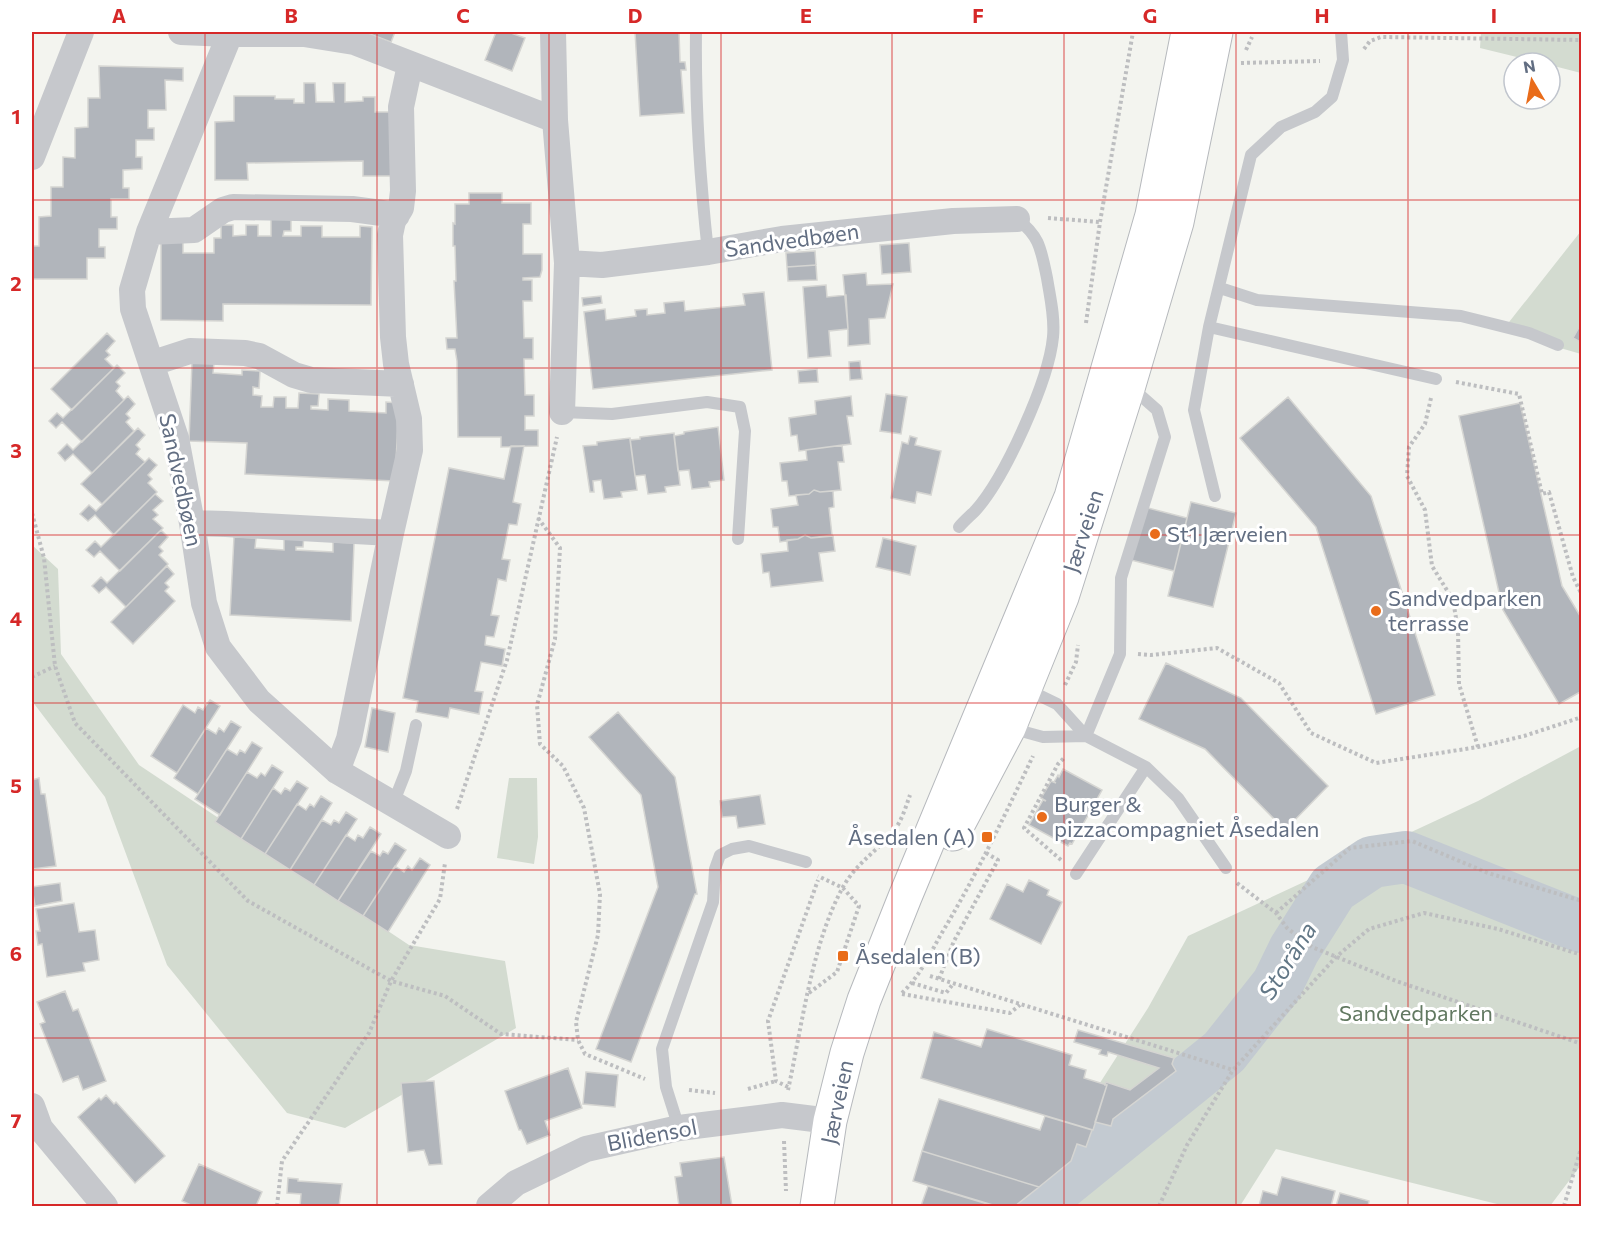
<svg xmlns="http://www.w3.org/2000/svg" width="1613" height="1238" font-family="Commissioner,sans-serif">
<rect width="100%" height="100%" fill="#f3f4ef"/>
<!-- green -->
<path fill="#d3dbd0" d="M1481,32h100v41l-31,-8v-2h-8l-62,-15z
M1581,231v123l-79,-23z
M32,545l26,24 3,85 78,111 270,180 96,16 11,67 -171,100 -58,-15 -120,-148 -62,-168 -73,-96z
M1581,746v419l-31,41h-45l-229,-57 -36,57h-219l127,-198 40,-72 290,-135z
M509,778h28l1,59 -4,27 -37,-6z"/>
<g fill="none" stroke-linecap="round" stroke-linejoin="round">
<!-- river -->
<path stroke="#c3cad1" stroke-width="52" d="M1034,1206l190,-154 53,-67 17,-35 39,-62 39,-26 34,-5 176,70"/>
</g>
<!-- building -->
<path fill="#b1b5bb" stroke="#d5d5d2" stroke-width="1.5" d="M367,32h28l-4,10 -24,-9z
M496,32h12l17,6 -13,33 -27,-11z
M635,32h44l1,30h5l1,8h-5l3,43 -44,3z
M99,66l84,2v13l-18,-1 1,30h-18v18h6v12h-18v17h6v12l-19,1v18h6v11h-18v18h6v12h-18v18h6v11h-18v21h-55v-33h7v-29l12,-1v-29h12v-30l12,1v-30l13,-1v-29h12z
M304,83h11l1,19h18l-1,-19h12v19l18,-1v-4h12v15h19l2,64h-33v-15l-116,2 1,17h-33v-58l19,-1v-25h41v3h19v4h10z
M469,193h33v10h29v21h-8v30h19v16l-2,7 -17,1v2h9v21h-9l1,37h9v21h-9l1,36h9v21h-9v14h13v16l-37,1v-10h-43l-1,-76 -2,-12h-8l-1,-11h11l-3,-57h2l-1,-35h-2v-23l2,1v-20h14z
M271,219h20v12h-7l-1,5h18v-10h21v11h38v-11l12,1 -1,78 -148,-1v17l-62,-1v-79l22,1v11h31v-15h7v-13h12v11l13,-1v-10h12v11h13z
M909,243l2,29 -29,2 -2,-29z
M815,251l1,14 -29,2 -1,-14z
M816,265l1,15 -29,1 -1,-14z
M866,273l1,12 26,-1 -8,34 -16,1 1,25 -22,2v-17l-5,-54z
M826,285l1,12 19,-2 2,34 -19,2 2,25 -23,2 -5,-71z
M764,292l8,78 -179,19 -9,-77 21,-3 1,11 30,-4 -1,-6 12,-1v6l18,-2 -1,-10 20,-2 1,10 60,-6 -2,-11z
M601,296l1,7 -19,3 -1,-8z
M1582,322v21l-9,-5z
M107,333l8,8 -9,10 4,4 -5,4 9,9 -42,42 -21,-21z
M860,361l2,18 -12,1 -1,-18z
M192,362l22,1 -1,10 29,2v-5l18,1 -1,17 -6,-1v8l9,1 -1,11h12l1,-10h12v11h12l1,-15 20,1 -1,12h-7v3l17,1v-11l21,1v11l37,2v-11l13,1 -4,78 -150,-7 2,-31 -58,-2z
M117,365l8,8 -9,9 4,4 -4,5 8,9 -42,42 -20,-20 -6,6 -7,-7 8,-8 6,5z
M817,369l1,13 -19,1 -1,-12z
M886,394l21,3 -6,37 -21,-3z
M128,396l7,8 -9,10 4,4 -4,4 8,9 -42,42 -19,-19 -8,7 -7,-8 9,-9 6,6z
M851,396l2,20h-6l4,28 -52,7 -2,-16 -6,1 -2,-18 27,-4 -1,-13z
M1288,397l83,99 64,199 -59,19 -60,-187 -76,-89z
M1520,403l42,183 20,33v72l-23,13 -56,-94 -44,-194z
M718,427l6,53 -15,2 1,5 -18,2 -3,-19 -11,1 -4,-35 10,-2v-2z
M138,428l7,7 -9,10 4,4 -4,5 9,8 -43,42 -21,-20z
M674,433l6,52 -15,2 1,5 -18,2 -3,-19 -10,1 -5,-36 10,-1v-2z
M910,436l7,2 -2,7 26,6 -10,44 -14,-3 -2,11 -24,-5 11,-56 6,2z
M630,438l7,52 -16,2 1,5 -18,2 -3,-19 -8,1 1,11h-4l-7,-46 14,-1v-3z
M842,445l2,17h-6l3,28 -21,2 -6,-2 -5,4 -20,2 -2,-15h-5l-2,-18 27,-3 -1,-10z
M511,446h13l-11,56 8,2 -4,21 -8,-1 -7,35 8,1 -4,21 -8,-2 -7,36 8,1 -5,21 -8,-1 -1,9 20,4 -3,17 -21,-4 -6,29 8,1 -4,22 -29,-6 -2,10 -32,-6 2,-11 -15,-3 46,-230 55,11z
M149,458l8,7 -9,10 4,4 -4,4 9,9 -43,43 -19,-20 -7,6 -8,-7 9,-9 7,6z
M814,490l6,2 13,-1 1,16 -5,1 3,27 -21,3 -6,-3 -7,4 -18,3 -2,-15h-5l-2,-18 27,-4 -2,-10 13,-1z
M155,494l8,7 -10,9 5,5 -5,4 10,9 -43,43 -20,-20 -6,6 -8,-7 9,-9 6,6z
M1191,502l45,11 -23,94 -45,-11z
M1144,507l43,11 -13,53 -43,-11z
M161,530l7,7 -9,10 4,4 -4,4 9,9 -42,43 -20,-20 -7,6 -7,-7 9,-9 6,6z
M284,534l20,1 -1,12h-7v3l37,2v-10l21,1 -3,78 -121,-6 4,-78 22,1 -1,10 29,2z
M805,535l6,3 22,-2 2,15 -16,2 4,28 -52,6 -2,-15 -6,1 -2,-19 27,-3 -1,-11 11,-1z
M883,538l33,8 -6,29 -34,-8z
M167,566l7,8 -9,9 4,4 -4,4 10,10 -42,43 -22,-22z
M1166,663l75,35 87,88 -43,44 -80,-81 -66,-30z
M210,700l10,6 -43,67 -26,-17 32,-51 12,8 3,-6 5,3z
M372,708l23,5 -7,39 -23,-5z
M618,712l57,65 22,117h-2l-64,168 -35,-13 62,-162 -17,-92 -52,-58z
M231,721l10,6 -43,67 -24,-16 32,-50 10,6 3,-6 5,4z
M252,742l10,6 -42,67 -25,-16 32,-50 10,6 3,-5 5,3z
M272,765l11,7 -42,67 -26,-17 32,-50 10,6 4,-5 4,3z
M1063,769l39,21 -30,54 -2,-1 -2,3 -39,-21 14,-25 3,1 -5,-3 10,-17 5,2 -2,-1 4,-7 1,2z
M39,778l2,16h4l11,72 -24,3v-89z
M297,781l11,7 -43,66 -24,-15 32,-51 8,6 4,-6 5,3z
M760,795l5,29 -27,4 -2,-12 -14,1 -2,-16z
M321,796l11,7 -42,67 -25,-16 32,-50 9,6 4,-6 4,3z
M346,812l11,7 -43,66 -24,-15 32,-50 9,5 3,-5 5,3z
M370,827l11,7 -43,67 -24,-16 32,-50 9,6 3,-6 5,3z
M395,843l11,7 -43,66 -25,-15 33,-50 9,5 3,-5 5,3z
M420,858l10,7 -42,67 -25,-16 32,-50 9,6 4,-6 4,4z
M1029,880l20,10 -2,5 15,7 -21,42 -51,-25 17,-35 16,8z
M60,883l2,18 -27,5 -3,-19z
M74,903l5,29 16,-2 4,30 -16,3 2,8 -38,6 -5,-33 -4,1 -2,-14h4l-4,-22z
M65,991l8,20 5,-2 28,72 -23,9 -5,-14 -15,6 -23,-58 5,-2 -8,-20z
M987,1029l85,26 -3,10 17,5 -2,8 23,7 -14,45 -172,-52 13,-46 47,15z
M1078,1030l96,28 -2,6 4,7 -63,48 -2,7 -16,-4 12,-37h-2l1,-3 24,8 29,-22 -51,-16 -1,4 -8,-2 2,-4 -27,-8z
M568,1068l14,40 -37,13 5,14 -23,9 -6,-14h-2l-14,-39z
M586,1072l32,3 -3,32 -32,-3z
M434,1081l8,83 -13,1 -5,-15 -16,2 -7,-69z
M106,1095l8,9 2,-2 49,54 -30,27 -57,-66 21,-19 2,2z
M939,1099l101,31 5,-14 47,14 -6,17 -9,-3 -6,17 -32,26 -117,-36z
M922,1151l117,36 -24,19h-19l-83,-25z
M724,1157l8,49h-53l-4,-29 7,-1 -2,-13z
M199,1164l63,28 -6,14h-63l-11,-5z
M1282,1177l53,14 -4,15h-72l4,-15 14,4z
M288,1178l10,1v2l44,3 -3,22h-39l1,-12 -14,-1z
M928,1186l66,20h-73z
M1340,1193l29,8 -1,5h-32z"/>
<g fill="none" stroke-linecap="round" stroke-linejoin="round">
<!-- primary casing -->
<g stroke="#b6b9bd" stroke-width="35">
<path id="primary" d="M953,834l56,-106 53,-131 67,-212 48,-163 39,-190
M817,1206l13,-85 17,-68 17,-53 41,-103 166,-400 81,-282 36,-183"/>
</g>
<!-- path -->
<path stroke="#bdbec0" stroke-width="4" stroke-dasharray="3 3" stroke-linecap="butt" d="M1364,49l6,-8 11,-4 201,3
M1246,50l6,-13
M1241,63l79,-2
M1048,218l52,4
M1086,323l14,-101 33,-190
M1456,382l63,12 23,100 7,-2 24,85 9,18
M1431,398l-6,26 -16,23 -2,29 18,34 7,56 21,34 5,30 1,54 19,63
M32,513l12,45 11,108 20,57 173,178 143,80 54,15 56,38 77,6
M538,518l22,30 -5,91 -18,66 3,39 23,22 21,42 16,86 -2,41 -22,87 2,18 7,14 60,25
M1138,654l13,1 66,-7 62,35 32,50 65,30 102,-16 46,-11 58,-19
M32,677l23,-11
M1065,685l11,-23 2,-17
M457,809l50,-149 50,-223
M1061,860l-37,-32 34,-64 6,-6
M1237,883l39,30 11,15 25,19 84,34 186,63
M1276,913l74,-65 62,-7 76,32 94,28
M930,976l303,94
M939,979l15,-38 44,-81 -12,-7
M912,983l34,10 7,-9
M809,993l28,-21 22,-66 -16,-18 -25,-12
M902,993c17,-16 27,-37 38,-57 35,-58 64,-119 93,-180
M902,994l108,19 10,-8
M788,1087l-12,-6 -8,-60 50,-141
M748,1089l28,-8
M689,1090l26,3
M788,1090c14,-64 24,-147 55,-203 14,-25 36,-37 52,-58 7,-9 11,-23 15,-34
M784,1141l2,50
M277,1206l5,-45 87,-128 22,-52 49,-82 5,-36
M1159,1206l28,-61 46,-75 103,-113 33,-28 55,-16 74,16 84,26
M1564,1206l18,-61"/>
<!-- service -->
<path stroke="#c6c8cc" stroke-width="12" d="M696,32c-1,73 4,147 12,220
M1220,288l37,12 204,16 68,17 29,12
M1209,327l227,52
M562,412l50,2 95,-12 33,5 5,24 -7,108
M1215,496l-21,-86 15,-83 42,-172 30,-28 34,-15 17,-15 11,-37 -2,-28
M959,527c5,-6 11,-11 16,-16 30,-33 74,-131 78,-174 2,-20 -3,-40 -6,-59 -6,-28 -7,-42 -30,-59
M1026,689l31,15 29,32 60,31 32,31 48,70
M1010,728l33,9 43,-1
M1086,736l34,-82 1,-76 44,-141 -8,-27 -25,-22
M393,804l13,-33 10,-46
M1076,874l70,-107
M679,1128l-13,-41 -4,-38 51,-147 2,-33 5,-14 12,-6 17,-3 57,16"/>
<!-- minor -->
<path stroke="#c6c8cc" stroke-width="26" d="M181,32l49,2h74l50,8 201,78
M553,32l2,88 12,143 -5,149
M230,34l-81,198 -17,58 1,19 43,129 16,85 12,80 14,44 41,54 78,70 111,65
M32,157l49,-125
M149,232l45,-2 29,-20 10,-3 119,2 45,6
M567,263l35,2 106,-13 74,-13 171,-18 64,-2
M153,363l37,-12 55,2 14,3 35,19 17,5 90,4
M192,523l34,1 165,9
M337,771l12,-32 42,-206 19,-83 -1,-31 -13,-55 -3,-27 -3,-102 3,-14 8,-13 2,-17 -2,-84 9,-42
M32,1106l8,22 65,78
M489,1206l27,-23 70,-34 93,-21 103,-13 48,6"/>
<!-- primary -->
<use href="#primary" stroke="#fff" stroke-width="33"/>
</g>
<!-- grid -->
<path fill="none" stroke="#d62828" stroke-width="1.5" stroke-opacity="0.55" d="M205,32v1174M377,32v1174M549,32v1174M721,32v1174M892,32v1174M1064,32v1174M1236,32v1174M1408,32v1174M32,200h1550M32,368h1550M32,535h1550M32,703h1550M32,870h1550M32,1038h1550"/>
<!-- markers -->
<g fill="#e96c1a" stroke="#fff" stroke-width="2">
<circle cx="1155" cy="534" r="6"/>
<circle cx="1376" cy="611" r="6"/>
<circle cx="1042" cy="817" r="6"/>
<rect x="981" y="831" width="12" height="12" rx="3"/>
<rect x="837" y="950" width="12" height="12" rx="3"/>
</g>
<g text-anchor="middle" stroke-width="6" stroke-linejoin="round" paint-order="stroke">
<!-- street labels -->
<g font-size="22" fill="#626e82" stroke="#fff">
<text transform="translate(792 240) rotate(-8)" y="8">Sandvedbøen</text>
<text transform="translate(181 480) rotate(78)" y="8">Sandvedbøen</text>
<text transform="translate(1083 531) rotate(-72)" y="8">Jærveien</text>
<text transform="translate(837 1102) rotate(-78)" y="8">Jærveien</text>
<text transform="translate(652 1135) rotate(-11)" y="8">Blidensol</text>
</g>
<!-- poi labels -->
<g font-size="22" fill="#626e82" stroke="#fff" text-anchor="start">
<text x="1167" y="542">St1 Jærveien</text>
<text x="1388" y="606">Sandvedparken<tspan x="1388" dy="25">terrasse</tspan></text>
<text x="1054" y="812">Burger &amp;<tspan x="1054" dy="25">pizzacompagniet Åsedalen</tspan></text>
<text x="975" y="845" text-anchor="end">Åsedalen (A)</text>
<text x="855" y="964">Åsedalen (B)</text>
</g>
<!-- park labels -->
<g font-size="22" fill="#627961" stroke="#fff">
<text x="1416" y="1021">Sandvedparken</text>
</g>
<!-- water labels -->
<g font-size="24" font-style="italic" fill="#627786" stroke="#fff">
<text transform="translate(1288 961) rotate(-58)" y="8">Storåna</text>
</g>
</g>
<!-- border -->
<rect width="1613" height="1238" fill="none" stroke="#ffffff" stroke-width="66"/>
<!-- north arrow -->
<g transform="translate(1532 81) rotate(350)"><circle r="28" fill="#ffffff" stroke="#c0c5cd" stroke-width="1.5"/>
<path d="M0-4.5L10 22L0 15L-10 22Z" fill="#e96c1a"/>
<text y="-9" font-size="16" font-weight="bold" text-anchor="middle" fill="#626e82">N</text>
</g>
<rect x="33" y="33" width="1547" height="1172" fill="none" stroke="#d62828" stroke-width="2"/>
<g font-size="20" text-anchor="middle" font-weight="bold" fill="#d62828">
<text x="119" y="23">A</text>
<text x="291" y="23">B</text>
<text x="463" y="23">C</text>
<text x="635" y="23">D</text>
<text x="806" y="23">E</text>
<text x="978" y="23">F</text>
<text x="1150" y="23">G</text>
<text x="1322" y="23">H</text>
<text x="1494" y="23">I</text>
<text x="16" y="124">1</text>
<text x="16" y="291">2</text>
<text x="16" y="458">3</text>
<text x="16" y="626">4</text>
<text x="16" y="793">5</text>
<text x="16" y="961">6</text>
<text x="16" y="1128">7</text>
</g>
</svg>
